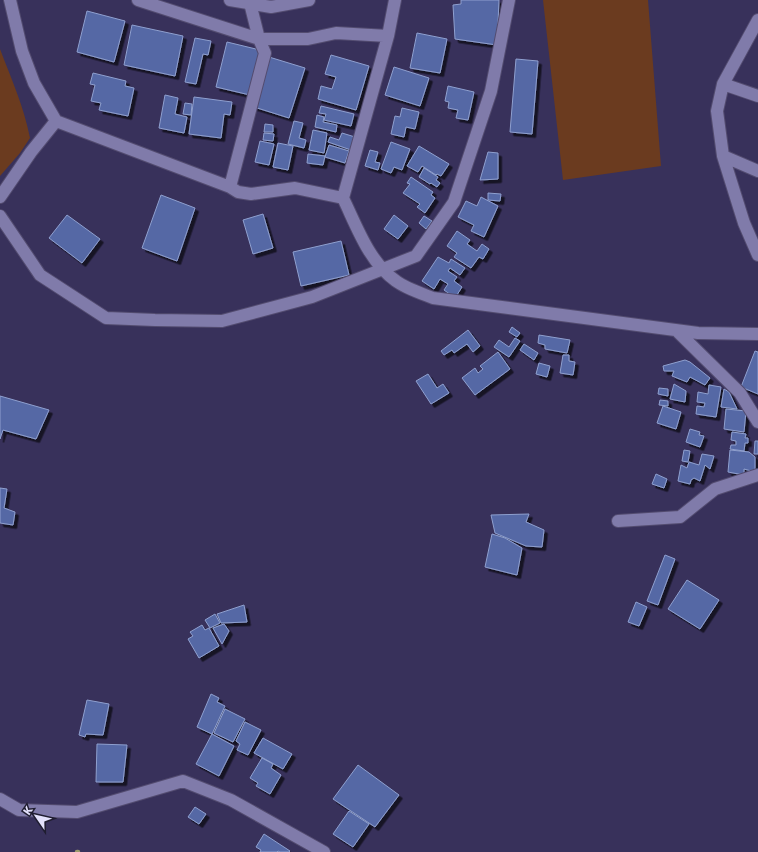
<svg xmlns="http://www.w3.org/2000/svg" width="758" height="852" font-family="Poppins,sans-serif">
<defs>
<filter id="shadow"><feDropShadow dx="3.5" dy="3.5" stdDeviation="0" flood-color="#0009"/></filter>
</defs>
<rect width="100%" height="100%" fill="#38315b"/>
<!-- green -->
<path fill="#6b3b1f" d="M543,0h105l13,166 -98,14z
M0,49c11,29 24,58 30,89l-10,15 -20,23z"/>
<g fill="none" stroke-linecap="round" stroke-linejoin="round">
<!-- stream -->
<path stroke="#9c9b6d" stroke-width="4.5" d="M77,852h1"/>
</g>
<!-- building -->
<path fill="#5467a5" stroke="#8fa0cf" filter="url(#shadow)" d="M461,0h38l-2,45 -42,-6 -2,-34 8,-1z
M87,11l38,10 -11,41 -37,-10z
M132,25l51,11 -8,40 -51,-11z
M417,33l30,6 -7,34 -30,-5z
M195,38l16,3 -3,14 -5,-1 -7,30 -11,-2z
M227,42l33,8 -10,45 -34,-8z
M331,55l38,11 -13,44 -38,-11 3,-13 11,3 4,-12 -11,-3z
M269,57l36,11 -16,50 -35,-11z
M516,59l22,2 -6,73 -22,-2z
M394,67l35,11 -9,28 -35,-11z
M93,73l33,8 -1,5 9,2 -6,28 -29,-6 2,-7 -10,-2 4,-16 -5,-1z
M448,86l26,6 -6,28 -12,-2 2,-8 -10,-2 1,-6 -4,-1z
M165,95l13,3 -3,16 12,3 -3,16 -25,-5z
M194,97l38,5 -2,13 -6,-1 -3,24 -32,-4z
M185,103l7,1 -1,11 -8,-1z
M321,106l33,8 -3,12 -27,-6 2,-6 -7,-1z
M402,108l17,4 -4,17 -9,-2 -2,10 -13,-3 4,-18 5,1z
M317,115l7,2 -1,5 14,3 -1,7 -21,-5z
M294,121l9,2 -4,15 7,2 -2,8 -16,-4z
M265,124l8,1v7h-9z
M313,130l14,3 -3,20 -15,-3z
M264,133l10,1 -1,7 -10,-1z
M342,133l13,4 -4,13 -23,-8 2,-5 9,3z
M260,141l14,3 -5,21 -14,-3z
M391,142l19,7 -8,21 -8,-3 -3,6 -10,-4z
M278,143l15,3 -5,24 -15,-3z
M329,145l20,6 -4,12 -20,-6z
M419,146l30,18 -8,12 -4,-2 -1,1 -14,-9 -4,6 -11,-6z
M370,150l8,2 -3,10 5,1 -2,7 -13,-4z
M488,152l10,1v26l-18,1z
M308,154l17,2 -2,9 -16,-2z
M424,168l14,9 -2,3 4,3 -3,4 -6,-4 -1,1 -11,-7z
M411,177l22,15 -2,3 4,3 -10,15 -8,-6 3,-3 -17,-11 7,-9 -3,-1z
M488,193l13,1 -1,7 -12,-1z
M161,195l34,13 -18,53 -35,-13z
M481,197l17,9 -14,31 -13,-6 3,-6 -16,-8 8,-16 11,5z
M263,214l10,34 -20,6 -10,-34z
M67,215l33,24 -18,24 -33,-25z
M394,215l14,11 -10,13 -14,-10z
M424,216l8,5 -6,8 -7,-6z
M457,231l13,9 -3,4 10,7 5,-7 7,5 -6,10 -4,-2 -8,11 -17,-11 3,-4 -10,-7z
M341,241l8,34 -48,11 -8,-34z
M438,257l11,6 2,-4 14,9 -5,7 -10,-7 -2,3 9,6 -3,4 8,6 -7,11 -11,-8 4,-6 -8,-5 -6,10 -12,-8z
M512,327l8,6 -3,4 -8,-5z
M468,330l12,16 -7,6 -6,-8 -13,9 -2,-3 -8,5 -3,-4z
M539,335l31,5 -3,13 -22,-4v-4l-7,-2z
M515,338l5,3 -11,16 -15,-10 5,-7 10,7z
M524,344l14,9 -4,7 -14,-10z
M755,351l3,1v42l-17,-7z
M498,352l12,17 -35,26 -13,-17 13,-10 3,5 5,-4 -3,-3z
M563,355h6v6l6,1 -2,13 -13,-2z
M685,360l5,2 20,16 -5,7 -15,-8 -3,5 -15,-6 2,-5h-10l-1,-5z
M539,363l11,3 -3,11 -11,-3z
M428,374l9,14 6,-4 6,9 -18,11 -15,-23z
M674,384l12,7 -1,11 -15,-3z
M709,385l12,2 -5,30 -20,-3 1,-8 7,1 1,-4 -8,-1 1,-10 10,2z
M659,388l9,1v7l-10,-2z
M724,389l5,3 8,17 -16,-2z
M0,396l49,14 -13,29 -33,-9 -3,9z
M660,400l8,1v5l-9,-1z
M663,406l18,6 -5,17 -19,-6z
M726,409l20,2 -2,21 -20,-3z
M690,429l10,3 -1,3 5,1 -4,11 -14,-5z
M732,432l14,2 -1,4h3v5h-3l-1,8 -14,-2 1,-4h5v-4l-5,-1z
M755,441h3v13h-4z
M684,450l6,1 -2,11 -6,-1z
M730,450l19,2 6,5v15l-11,-3v6l-16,-3z
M702,454l12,2 -4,13 -5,-4 -5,16 -6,-3 -3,2 -1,4 -12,-3 3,-16 6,3 2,-6 10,3z
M656,474l11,5 -3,9 -12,-4z
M0,488l7,1 -3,19 11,4 -2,13 -13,-2z
M529,514l-3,8 18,8 -2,17 -16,-1 -31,-13 -4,-18z
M492,534l13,4 17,10 -5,27 -32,-8z
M665,555l10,4 -17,46 -11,-4z
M687,580l32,20 -19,29 -32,-20z
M636,602l11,5 -8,19 -11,-4z
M244,605l3,17 -26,1 -4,-9z
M215,614l5,9 -10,5 -5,-8z
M224,624l5,7 -7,13 -9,-16z
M202,625l3,5 4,-2 10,18 -20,12 -11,-19 5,-3 -3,-4z
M211,694l8,4 -2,4 8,4 -13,28 -15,-7z
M87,700l22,4 -6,31 -17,-1 -1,3 -6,-2z
M225,709l20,10 -12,23 -19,-9z
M245,722l16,8 -13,25 -11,-5 3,-6 -4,-3z
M212,734l22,12 -15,30 -23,-12z
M263,738l29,16 -9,15 -29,-16z
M97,744l30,1 -4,37h-27z
M262,758l11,6 -2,4 10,7 -11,19 -14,-8 2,-3 -8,-5z
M358,765l41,30 -24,32 -42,-28z
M195,807l11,7 -7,10 -11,-7z
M349,811l20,13 -16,23 -20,-13z
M264,834l26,17 -1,1h-9l-2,-1 -1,1h-17l1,-2 -5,-3z"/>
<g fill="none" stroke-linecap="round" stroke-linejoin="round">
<!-- street casing -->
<g stroke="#534c70" stroke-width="14">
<path id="street" d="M10,0l12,51 12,32 22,38 174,66 8,5 13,2 44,-6 48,10
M138,0l121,39h49l28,-6 52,3
M395,0l-7,36 -45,162c14,29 26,64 53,83 9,7 27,13 37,17l265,35 60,1
M758,20l-35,64 -6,27 6,45 21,67 14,32
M723,84l35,12
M723,156l35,15
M230,187l35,-134 -6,-14 -9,-36
M0,197l31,-45 25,-31
M0,216l40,59 66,43 49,2 67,1 90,-24 104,-41 38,-54 37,-111 18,-91
M676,330l64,63 18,29
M618,521l62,-4 35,-28 43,-14
M0,799l19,11 58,2 106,-31 48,19 93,52"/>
</g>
<!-- secondary casing -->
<g stroke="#534c70" stroke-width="14">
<path id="secondary" d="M230,0l41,7 38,-7"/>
</g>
<!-- street -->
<use href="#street" stroke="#807baa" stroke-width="12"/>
<!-- secondary -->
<use href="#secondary" stroke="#807baa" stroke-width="12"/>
</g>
<!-- north arrow -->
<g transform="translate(36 816) rotate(304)" stroke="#1f1d30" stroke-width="3" paint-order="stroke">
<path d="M0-3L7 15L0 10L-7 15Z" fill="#e3e1fb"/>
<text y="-6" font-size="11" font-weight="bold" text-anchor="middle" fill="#e3e1fb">K</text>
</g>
</svg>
